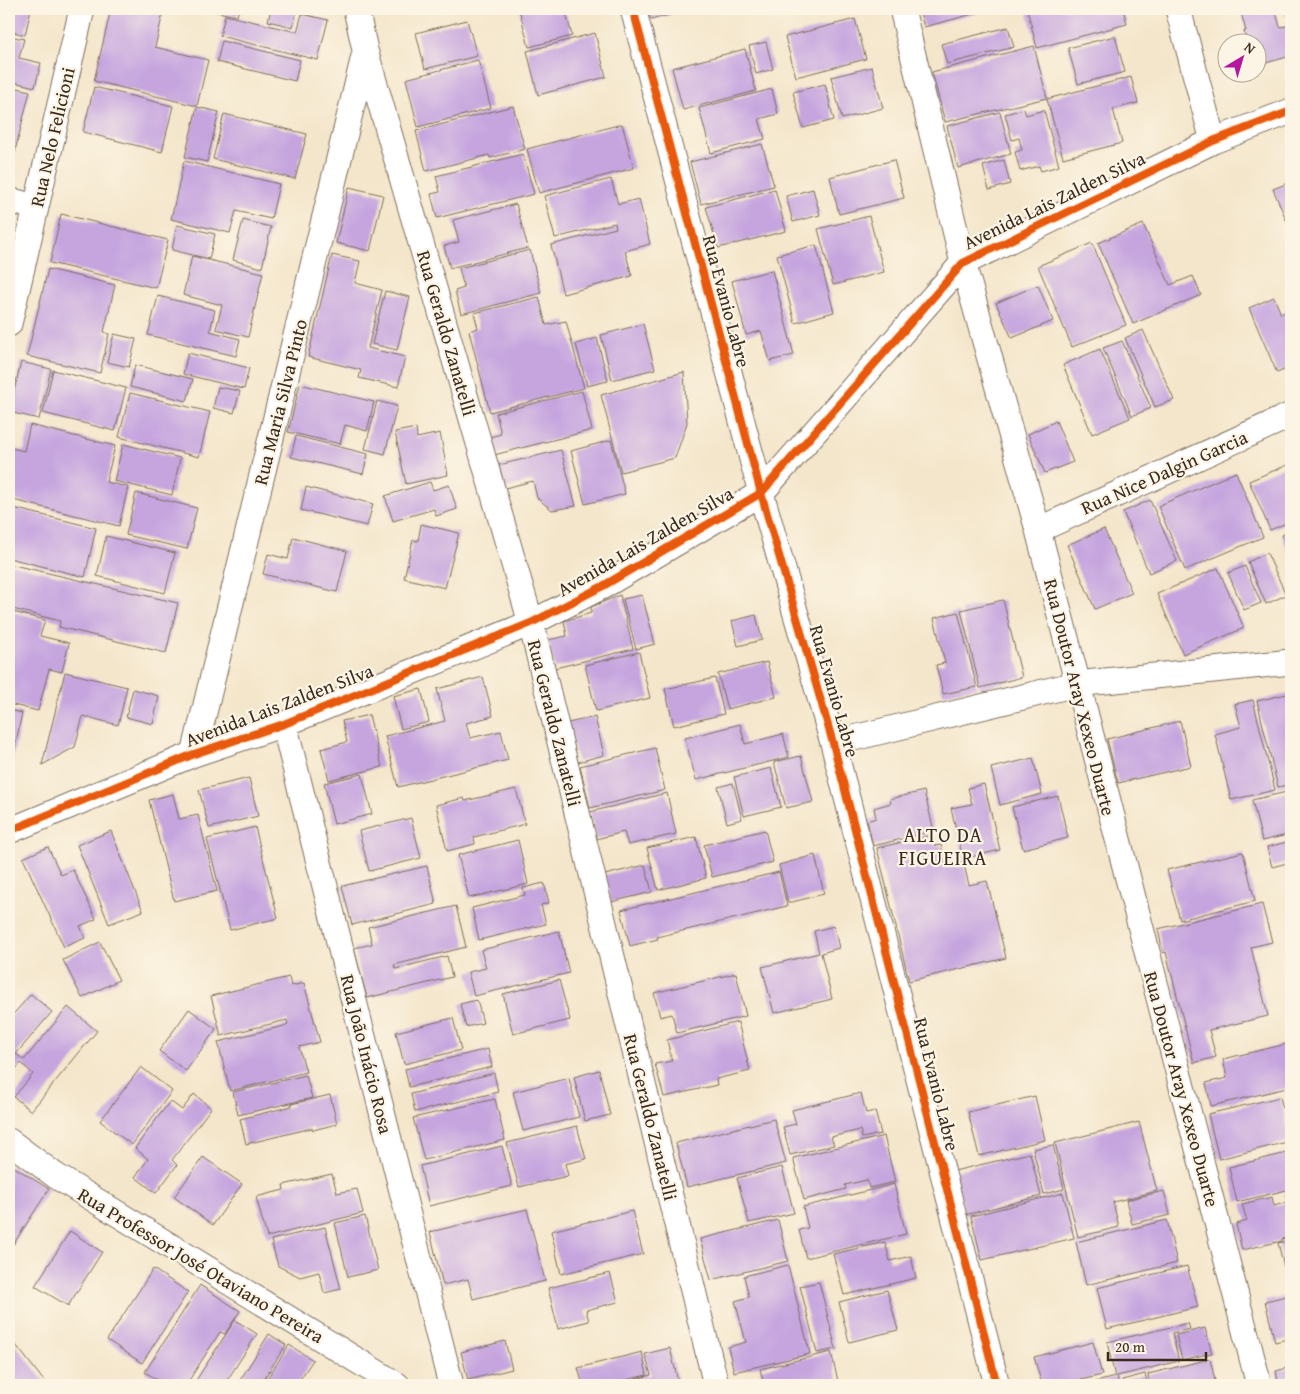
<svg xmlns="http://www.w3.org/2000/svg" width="1300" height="1394" font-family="'Gentium Book Plus',serif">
<rect width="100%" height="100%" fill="#fcf5e5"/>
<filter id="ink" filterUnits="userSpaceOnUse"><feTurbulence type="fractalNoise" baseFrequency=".02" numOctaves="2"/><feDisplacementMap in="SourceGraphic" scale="10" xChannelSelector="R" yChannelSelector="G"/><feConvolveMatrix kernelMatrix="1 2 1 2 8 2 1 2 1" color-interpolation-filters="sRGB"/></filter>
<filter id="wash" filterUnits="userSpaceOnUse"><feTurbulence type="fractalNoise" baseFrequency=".0096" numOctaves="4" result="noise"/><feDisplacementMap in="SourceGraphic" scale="20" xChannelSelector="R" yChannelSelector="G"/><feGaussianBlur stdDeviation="1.12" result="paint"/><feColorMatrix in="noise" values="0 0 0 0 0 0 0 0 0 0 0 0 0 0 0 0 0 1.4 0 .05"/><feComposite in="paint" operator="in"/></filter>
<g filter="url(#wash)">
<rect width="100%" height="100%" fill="#f4e6cb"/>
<g id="blocks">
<!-- building -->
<path fill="#c6a5df" d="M9,9h22l-6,26 -16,-4z
M111,9h53l-9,38 53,13 -11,46 -103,-25z
M214,9h25l-2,7 -24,-5z
M271,9h26l-4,18 -25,-6z
M519,9h46l7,27 -43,11z
M648,9h43l-40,11z
M919,9h73l-68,18z
M1027,9h96l4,15 -90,24z
M1240,9h35l5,18 7,-1 4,15v15l-33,9v-23h-11l-3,-11h2z
M1286,9h5v19z
M302,14l26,6 -10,40 -98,-24 5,-21 72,17z
M855,19l11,40 -70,18 -11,-40z
M467,20l10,36 -52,13 -9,-36z
M1008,27l6,20 -67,17 -6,-20z
M595,33l11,44 -68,18 -11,-44z
M9,36l15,3 -5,19 22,5 -6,24 -26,-6z
M1115,36l10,36 -47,12 -10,-36z
M222,41l78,19 -5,21 -78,-19z
M766,42l7,27 -17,5 -7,-28z
M1034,46l13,52 -102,24 -13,-50z
M745,49l11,42 -73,19 -11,-42z
M478,60l13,48 -73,19 -12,-48z
M872,67l11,41 -41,11 -11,-42z
M1131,77l7,26 -25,6 9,34 -59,15 -16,-59z
M825,84l9,36 -31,8 -10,-36z
M9,86l21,5 -17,68 -4,-2z
M94,87l79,19 -11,46 -79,-20z
M772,89l6,25 -19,5 6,20 -54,14 -12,-45z
M513,106l12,43 -35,9 -1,-3 -63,16 -10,-40z
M197,107l22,5 -12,50 -22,-5z
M1024,109l2,6 18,-5 15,56 -18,5 -2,-5 -19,5 -5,-19 7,-2 -3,-12 -7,2 -7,-26z
M1000,112l11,42 -53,14 -11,-42z
M224,114l83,20 -12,45 -82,-20z
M622,124l12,44 -95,25 -12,-44z
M762,144l12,42 -73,18 -11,-42z
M523,154l11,40 -97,24 -6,-24 9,-2 -4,-16z
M894,160l10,38 -65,16 -9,-37z
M1004,160l6,24 -21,6 -6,-24z
M184,161l95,23 -8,35 -35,-8 -6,22 -59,-14z
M611,179l7,25 21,-5 11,45 -25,7 7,25 -69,18 -12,-49 65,-17 -1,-5 -60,15 -11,-42z
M1291,182v49l-18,-42z
M349,187l34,8 -13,56 -34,-8z
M775,189l11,42 -68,17 -12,-41z
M813,189l7,26 -27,7 -7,-26z
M516,204l12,44 -78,20 -6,-22 15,-4 -6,-22z
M61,214l107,26 -12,48 -106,-25z
M869,216l15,56 -51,13 -15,-56z
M243,220l28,7 -9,41 -29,-8z
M1143,224l27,61 23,-9 8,19 -68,29 -35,-81z
M177,225l38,9 -6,25 -37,-9z
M1092,243l34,82 -54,22 -34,-81z
M816,245l18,67 -39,11 -18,-68z
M530,250l11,43 -80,21 -6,-23 9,-3 -5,-20z
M332,255l28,6 -5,22 27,7 -14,58 37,9 -7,30 -39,-9 2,-8 -53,-13z
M192,256l71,17 -15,64 -32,-8 6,-24 -39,-10z
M48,269l67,16 -11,47 5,2 -9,39 -73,-17z
M772,270l22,85 -24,6 -9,-30 -15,4 -14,-54z
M1038,285l15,36 -41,17 -16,-35z
M385,291l25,6 -13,53 -25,-6z
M158,296l57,14 -5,21 30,8 -4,17 -88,-21z
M539,297l7,28 20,-4 18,67 -94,24 -21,-81 9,-3 -4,-15z
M1274,297l7,17 10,-5v58l-14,6 -28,-65z
M643,324l12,45 -43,11 -11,-45z
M1143,330l31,70 -19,7 -30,-69z
M114,334l22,5 -7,28 -22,-5z
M597,338l11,43 -21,5 -11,-42z
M1122,341l29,67 -19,8 -29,-68z
M1100,349l30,69 -38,16 -29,-69z
M188,353l61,15 -5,21 -61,-15z
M21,362l30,7 -12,50 -30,-7z
M135,365l58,14 -6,22 -57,-14z
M53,370l73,18 -11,43 -72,-18z
M684,372l3,51 -12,35 -54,14 -20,-77z
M300,384l74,18 -7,29 -22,-6 -5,19 -52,-12z
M218,387l22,4 -6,22 -21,-5z
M582,391l10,39 -98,25 -4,-18 11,-3 -5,-21z
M130,393l80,19 -11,45 -80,-20z
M377,401l20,5 -12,48 -20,-5z
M1056,421l17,41 -28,11 -17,-39z
M30,425l85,21 -9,36 22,5 -9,39 -110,-27v-41l2,-10 13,3z
M416,428l1,10 23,-5 8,42 -42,9 -11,-52z
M296,436l72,18 -5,20 -72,-17z
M611,440l14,54 -40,10 -14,-53z
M123,444l57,14 -8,37 -58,-14z
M561,450l15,56 -24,4 -15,-12 -4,-17 -28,7 -6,-23z
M1290,464l1,3v54l-21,9 -21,-49z
M1236,472l27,65 -78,33 -27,-64z
M430,482l3,8 16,-5 8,24 -21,7 -2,-7 -41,12 -8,-25z
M306,487l67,17 -6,22 -66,-16z
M136,493l61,15 -10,41 -61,-14z
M1150,500l27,61 -28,12 -26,-61z
M9,507l87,21 -11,49 -76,-19z
M421,524l38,9 -14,55 -41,-10 9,-38 5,1z
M1104,529l28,64 -37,16 -28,-64z
M1291,531v26l-9,-22z
M106,536l69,17 -10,40 -68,-17z
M293,537l54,14 -10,41 -74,-18 5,-20 20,5z
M1267,553l19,42 -20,9 -18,-42z
M9,564l169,39 -12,50 -107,-26 1,-6 -51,-13z
M1245,566l16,37 -17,7 -16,-37z
M1218,568l26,60 -61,26 -26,-60z
M620,595l13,54 -78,19 -7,-28 19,-4 -3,-15 27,-8v-6z
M642,595l13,49 -19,5 -13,-50z
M1003,600l19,77 -42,11 -19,-78z
M9,611l36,9 -5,16 29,7 -7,29 -13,-3 -11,42 -29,-7z
M958,612l19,75 -34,7 -7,-29 9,-2 -11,-45z
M756,615l6,25 -24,6 -6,-25z
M639,652l11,46 -54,13 -11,-46z
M767,662l9,35 -49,12 -9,-35z
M65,672l62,15 -9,38 -35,-9 -8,31 -33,18z
M483,677l10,39 -27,7 4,15 31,-7 7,29 -110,27 -13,-51 60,-15 -8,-32z
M715,678l9,36 -50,12 -9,-37z
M133,689l26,7 -6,28 -27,-7z
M421,689l8,33 -28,7 -8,-33z
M1291,693v91l-13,3 -21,-86z
M1253,700l22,90 -44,10 -16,-66 26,-7 -6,-23z
M9,710l13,3 -12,59h-1z
M369,715l13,52 -53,13 -8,-31 26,-7 -5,-21z
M595,717l9,38 -26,7 -10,-39z
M1180,721l11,45 -73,17 -11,-44z
M740,724l5,20 38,-10 6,23 -93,23 -11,-42z
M655,748l10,42 -75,18 -10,-42z
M801,756l12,46 -27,6 -12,-46z
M1033,758l9,36 -42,11 -9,-37z
M771,768l10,39 -37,9 -10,-39z
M362,774l10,40 -38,10 -10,-41z
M249,778l9,38 -49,12 -10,-38z
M733,783l9,36 -15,4 -9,-36z
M984,784l16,66 -37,9 -12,-51 21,-4 -4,-16z
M516,789l9,35 -51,13 1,7 -28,7 -11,-46 28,-7 1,3z
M924,791l10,40 -61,15 -6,-25 9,-3 -2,-10 17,-5 -1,-4z
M1291,791v43l-29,7 -10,-41z
M667,793l9,41 -48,11 -4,-13 -28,7 -6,-27z
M173,794l6,25 19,-4 19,76 -43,10 -25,-101z
M1058,796l10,42 -45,11 -11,-42z
M411,818l10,40 -52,13 -10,-40z
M255,827l23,91 -48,12 -23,-91z
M765,830l8,32 -61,15 -8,-32z
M111,831l32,80 -34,13 -32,-79z
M932,835l3,11 6,-1 5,20 17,-4 6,24 18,-4 19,77 -97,23 -32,-133z
M696,837l10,41 -48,12 -11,-42z
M518,840l10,44 -59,14 -11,-43z
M1291,841v36l-4,-14 -15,4 -5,-20z
M48,847l13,28 12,-5 23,49 -16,7 5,12 -21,9 -41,-89z
M1243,852l12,49 -75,19 -13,-50z
M815,855l9,39 -36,9 -9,-38z
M645,865l7,27 -41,10 -6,-27z
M427,866l9,38 -84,21 -10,-39z
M779,872l8,34 -130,31 1,2 -28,7 -9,-36z
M544,883l5,20 -8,2 5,19 -67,16 -7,-32 53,-13 -2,-7z
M1262,904l10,38 -21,5 17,69 -59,14 7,27 -22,6 -28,-111 -3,1 -5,-24z
M456,906l10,41 -72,18 1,4 52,-13 5,21 -85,21 -13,-50 18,-4 -4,-17z
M834,926l5,22 -18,5 11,46 -58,14 -12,-46 57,-14 -5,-22z
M559,931l10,42 -95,23 -6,-24 18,-4 -5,-18z
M100,942l19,38 -37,18 -19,-38z
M736,973l10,43 -69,17 -5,-19 -12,3 -6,-24z
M289,977l2,9 13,-3 16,59 -21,5 7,25 -76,19 -12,-49 70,-17 -1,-5 -66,16 -10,-40z
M559,980l11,40 -57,14 -10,-40z
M31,994l21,18 -36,42 8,6 44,-53 29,24 -66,80 -17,-14 19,-23 -12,-11 -12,14v-58z
M477,1000l6,23 -17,4 -6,-23z
M189,1009l27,20 -30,42 -27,-20z
M453,1018l8,32 -57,14 -8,-32z
M738,1022l12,49 -34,8 1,6 -53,12 -9,-33 17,-3 -5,-21z
M1291,1043v44l-80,19 -5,-23 21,-5 -4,-19z
M488,1049l4,18 -83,20 -4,-18z
M141,1067l31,24 -40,54 -32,-24z
M599,1070l11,45 -25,6 -11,-44z
M494,1073l4,19 -83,20 -4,-18z
M306,1075l6,23 -74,17 -5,-23z
M569,1078l10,39 -56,14 -10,-39z
M861,1093l5,20 9,-2 6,23 -19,4 -2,-8 -29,7 3,8 -44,10 -7,-28 13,-3 -4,-14z
M194,1094l17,14 -39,52 5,5 -21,28 -21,-16 13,-18 -13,-11 35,-47 12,9z
M330,1095l7,29 -24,6 -1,-2 -66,16 -6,-25 52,-13 -1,-2z
M1035,1096l10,44 -66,16 -11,-44z
M1280,1097l11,44 -72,18 -11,-45z
M495,1099l10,41 -81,20 -11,-42z
M774,1119l12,44 -99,24 -11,-44z
M1139,1122l18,69 -44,11 6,25 -41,10 -23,-94z
M577,1126l9,33 -21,5 3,12 -49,11 -12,-44z
M884,1136l11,46 -26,6 -2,-8 -22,5 1,4 -42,11 -11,-42z
M1053,1145l11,44 -20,5 -11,-45z
M502,1146l10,40 -83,20 -9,-40z
M1291,1152v37l-54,13 -8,-35z
M1030,1153l11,43 -76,19 -11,-44z
M203,1157l39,27 -29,41 -39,-28z
M11,1165l38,24 -40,62v-82z
M782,1167l12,46 -45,10 -12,-45z
M332,1174l5,19 20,-4 6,24 -96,24 -11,-40 28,-7 -1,-5z
M894,1184l12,50 -100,24 -7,-28 9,-2 -5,-21z
M1164,1191l6,24 -38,9 -6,-24z
M1063,1193l11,45 -92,22 -11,-44z
M1291,1193v44l-9,2v2l-40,9 -6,-26 11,-3 -5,-17 30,-7 2,9 14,-4 -2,-8z
M527,1209l18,72 -72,18 -5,-20 -25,6 -13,-53z
M632,1211l11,43 -82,20 -10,-43z
M365,1216l13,54 -30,7 -13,-54z
M778,1220l10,41 -77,19 -11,-41z
M1167,1220l10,43 -91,22 -10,-43z
M325,1227l16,62 -17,4 -5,-21 -19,5 -22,-11 -7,-26z
M70,1231l32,21 -34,54 -33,-20z
M1291,1240v46l-2,1 -11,-44z
M885,1242l5,19 21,-5 5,22 -72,17 -11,-41z
M788,1265l22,89 -76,18 -6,-25 18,-5 -11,-41 14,-4 -5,-21z
M1187,1266l11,41 -91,22 -10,-41z
M153,1269l35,23 -46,71 -35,-23z
M610,1273l8,29 -32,8 3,11 -31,8 -10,-41z
M819,1282l17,67 -19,4 -17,-67z
M200,1285l40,26 -15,23 -5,-2 -34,53h-20l-21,-13z
M887,1290l11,40 -49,12 -10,-40z
M1291,1295v43l-16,4 -10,-41z
M235,1320l22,14 -33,51h-31z
M1188,1323l2,6 -18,4 7,28 -62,15 2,9h-35l31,-8 -8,-35z
M1205,1328l7,25 -30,7 -6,-25z
M269,1334l17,11 -26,40h-23z
M9,1336l38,49h-38z
M505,1341l7,28 -44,11 -7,-28z
M1093,1342l9,33 -42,10h-18l-8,-28z
M289,1345l24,15 -17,25h-33z
M670,1348l9,37h-41l-2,-6 15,-4 -6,-21z
M642,1352l5,23 -43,10h-21l-5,-17z
M831,1352l8,33h-75l-4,-16z
M1210,1359l6,26h-66l-2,-11z
M1291,1367v18h-12l-3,-14z
M1145,1374l3,11h-24l-2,-5z"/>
</g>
</g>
<g filter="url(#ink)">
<use href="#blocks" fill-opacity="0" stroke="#7c6c5b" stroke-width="1"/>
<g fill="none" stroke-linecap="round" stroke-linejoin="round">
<!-- minor casing -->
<g stroke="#7c6c5b" stroke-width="27">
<path id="minor" d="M356,9l9,41 166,573 185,762
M633,9l128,484 72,250 164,642
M902,9l61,254 75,267 221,855
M1178,9l35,132
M9,200l26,7
M9,324l73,-315
M1038,530l253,-115
M284,724l167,661
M833,743l243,-59 215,-22
M194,754l171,-702
M9,831l185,-77 90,-30 247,-101 72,-37 158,-93 202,-230 250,-122 78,-30
M9,1141l47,35 341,209"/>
</g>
<!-- minor -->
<use href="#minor" stroke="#fff" stroke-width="25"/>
<!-- cycleway casing -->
<g stroke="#fcf5e5" stroke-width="11">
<path id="cycleway" d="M633,9l128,484 72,250 164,642
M9,831l185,-77 90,-30 247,-101 72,-37 158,-93 202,-230 250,-122 78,-30"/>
</g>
<!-- cycleway -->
<use href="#cycleway" stroke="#e8590c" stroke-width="8"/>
</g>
</g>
<g text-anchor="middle" stroke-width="4.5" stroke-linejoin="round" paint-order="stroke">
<!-- street labels -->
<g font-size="19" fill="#3b2a1e" stroke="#fcf5e5">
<text transform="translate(52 137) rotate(-77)" y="7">Rua Nelo Felicioni</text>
<text transform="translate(1054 200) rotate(-26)" y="7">Avenida Lais Zalden Silva</text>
<text transform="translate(727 301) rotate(75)" y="7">Rua Evanio Labre</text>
<text transform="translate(447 333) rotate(74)" y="7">Rua Geraldo Zanatelli</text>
<text transform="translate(280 402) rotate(-76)" y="7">Rua Maria Silva Pinto</text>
<text transform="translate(1164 472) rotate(-24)" y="7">Rua Nice Dalgin Garcia</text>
<text transform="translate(645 541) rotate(-30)" y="7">Avenida Lais Zalden Silva</text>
<text transform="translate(835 691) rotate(74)" y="7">Rua Evanio Labre</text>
<text transform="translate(1080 697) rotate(76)" y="7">Rua Doutor Aray Xexeo Duarte</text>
<text transform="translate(279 705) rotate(-21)" y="7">Avenida Lais Zalden Silva</text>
<text transform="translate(555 723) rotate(76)" y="7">Rua Geraldo Zanatelli</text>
<text transform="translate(367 1054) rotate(76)" y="7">Rua João Inácio Rosa</text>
<text transform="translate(937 1084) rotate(76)" y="7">Rua Evanio Labre</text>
<text transform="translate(1182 1089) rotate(75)" y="7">Rua Doutor Aray Xexeo Duarte</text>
<text transform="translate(651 1117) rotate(76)" y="7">Rua Geraldo Zanatelli</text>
<text transform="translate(201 1265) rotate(31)" y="7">Rua Professor José Otaviano Pereira</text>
</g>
<!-- neighbourhood labels -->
<g font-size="20" letter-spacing="1" fill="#3b2a1e" stroke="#fcf5e5">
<text x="943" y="842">ALTO DA<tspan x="943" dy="23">FIGUEIRA</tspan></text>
</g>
</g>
<!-- margin -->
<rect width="1300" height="1394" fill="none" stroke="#fcf5e5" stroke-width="30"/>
<!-- north arrow -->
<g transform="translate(1242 58) rotate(38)"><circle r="24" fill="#fcf5e5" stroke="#afa495"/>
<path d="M0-4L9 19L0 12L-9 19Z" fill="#b5179e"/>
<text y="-8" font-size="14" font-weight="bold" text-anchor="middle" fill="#3b2a1e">N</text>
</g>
<!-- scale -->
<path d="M1108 1352v8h98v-8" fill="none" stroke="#3b2a1e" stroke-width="2.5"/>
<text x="1115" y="1352" font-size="15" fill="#3b2a1e" stroke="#fcf5e5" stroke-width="4" paint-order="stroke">20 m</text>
</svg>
